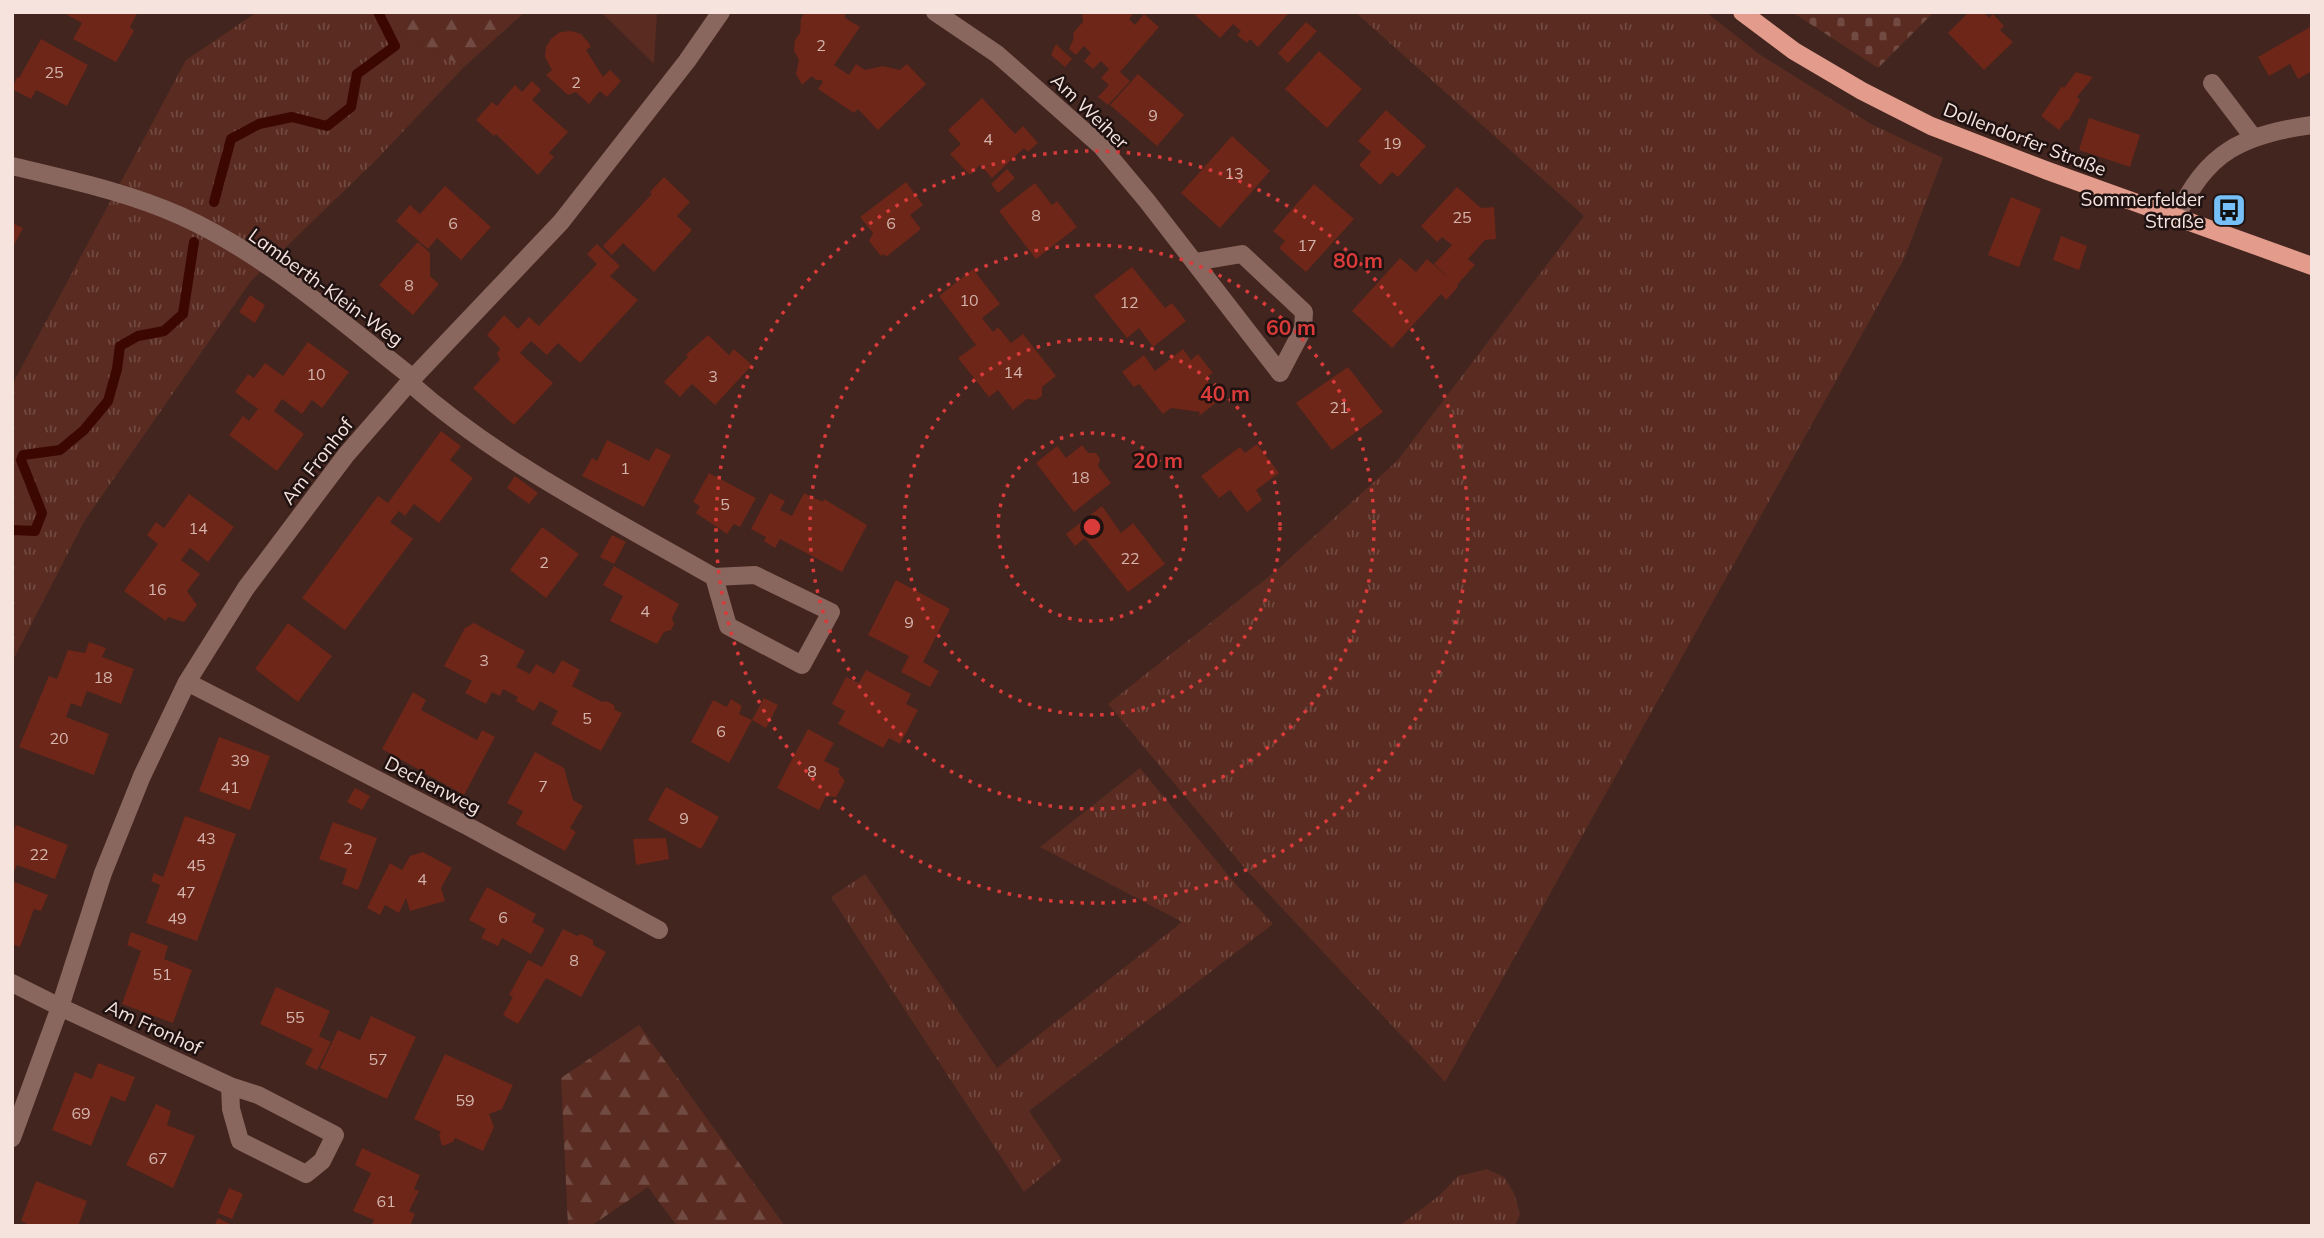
<svg xmlns="http://www.w3.org/2000/svg" width="2324" height="1238" font-family="Mulish,sans-serif">
<defs>
<pattern id="grass-tufts" width="24" height="20" patternUnits="userSpaceOnUse" patternTransform="scale(1.75)"><rect width="24" height="20" fill="#592b21"/><path d="M3 7l-1-3M5 7V3M7 7l1-3M15 17l-1-3M17 17v-4M19 17l1-3" fill="none" stroke="#714a41"/></pattern>
<pattern id="forest-firs" width="22" height="20" patternUnits="userSpaceOnUse" patternTransform="scale(1.75)"><rect width="22" height="20" fill="#592b21"/><path d="M5 1l3.5 6h-7zM16 11l3.5 6h-7z" fill="#714a41"/></pattern>
<pattern id="cemetery-stones" width="16" height="16" patternUnits="userSpaceOnUse" patternTransform="scale(1.75)"><rect width="16" height="16" fill="#592b21"/><path d="M2 7V4a2 2 0 0 1 4 0v3zM10 15v-3a2 2 0 0 1 4 0v3z" fill="#714a41"/></pattern>
</defs>
<rect width="100%" height="100%" fill="#42251f"/>
<!-- grass -->
<path fill="url(#grass-tufts)" d="M257,12h108l10,9 89,46 -88,93 -125,121 -166,239 -73,142v-277l174,-325z
M1355,12h351l53,42 112,70 72,34 -39,101 -459,823 -197,-210 -140,-168 169,-134 120,-109 187,-245z
M1140,768l94,114 39,42 -244,187 33,49 -38,32 -193,-295 34,-23 132,194 185,-146 -142,-75z
M1487,1169l17,8 10,16 6,21 -5,12h-116l41,-31 18,-19z"/>
<!-- forest -->
<path fill="url(#forest-firs)" d="M365,12h160l-61,55 -89,-46z
M639,1025l146,201h-108l-29,-39 -57,39h-23l-7,-148z"/>
<!-- cemetery -->
<path fill="url(#cemetery-stones)" d="M1792,12h142l-56,56z"/>
<!-- park -->
<path fill="#592b21" d="M601,12h56l-3,52z"/>
<g fill="none" stroke-linecap="round" stroke-linejoin="round">
<!-- stream -->
<path stroke="#3d0701" stroke-width="10" d="M214,202l17,-63 28,-15 33,-7 35,9 24,-19 6,-33 38,-28 -17,-34
M12,530l23,1 7,-18 -21,-53 2,-5 37,-5 24,-20 24,-29 9,-32 3,-23 18,-10 26,-5 19,-17 11,-72"/>
</g>
<!-- building -->
<path fill="#6d2618" d="M62,12h76l-8,15 4,4 -18,31 -43,-23 9,-16z
M805,12h40v6l15,9 -26,38 15,10 7,-11 9,6 18,-4 17,4 7,-6 19,20 -48,46 -20,-21 -4,4 -36,-24 5,-7 -2,-2h-5l-4,-4 -10,9 -6,-11 3,-14 -5,-9 1,-11 5,-7 1,-14z
M1085,12h50l-6,7 6,6 9,-11 15,13 -39,45 10,9 -22,24 -10,-8 11,-12 -8,-7 8,-9 -8,-8 -8,8 -9,-8 7,-8 -7,-7 -8,9 -7,-6 5,-11 -1,-5 10,-11 -1,-7z
M1198,12h88l2,2 -30,33 -8,-8 -3,4 -10,-8 4,-4 -8,-7 -13,14 -25,-23z
M1969,12h14l6,6 4,-4 11,12 -4,4 13,12 -29,28 -36,-37z
M1306,22l11,9 -29,32 -10,-10z
M2312,26v45l-14,8 -8,-15 -21,12 -11,-19z
M571,31l10,3 7,8 3,5 -5,3 17,27 7,-7 11,11 -14,16 -7,-6 -11,13 -13,-12 -8,3 -22,-20 6,-5 -7,-13 1,-10 5,-8 9,-7z
M41,39l47,26 -21,41 -31,-16 -5,9 -19,-10 5,-12 2,1z
M1056,44l16,15 -7,8 -14,-12z
M1319,51l43,38 -35,39 -42,-39z
M2076,72l17,5 -16,20 3,3 -12,21 -2,-1 -7,10 -18,-14 21,-30 2,2z
M1138,74l46,41 -27,31 -47,-41z
M532,81l9,9 -9,10 36,32 -19,21 5,4 -16,18 -42,-41 -2,2 -18,-16 16,-18 5,4 18,-21 7,7z
M982,98l33,36 8,-8 15,17 -10,9 -4,-4 -32,30 -12,-13 -10,10 -20,-21 11,-10 -13,-14z
M1386,110l40,36 -28,31 -6,-5 -12,13 -21,-20 12,-13 -13,-11z
M2089,118l51,17 -10,32 -51,-17z
M1232,136l38,35 -50,57 -39,-35z
M1007,169l8,9 -17,15 -7,-9z
M664,177l26,25 -13,14 15,14 -38,42 -31,-29 -11,12 -9,-9 49,-52 -2,-2z
M906,182l17,23 -13,10 11,14 -35,28 -2,-3 -3,2 -12,-15 4,-8 -13,-16z
M1035,183l17,22 5,-4 20,26 -41,32 -37,-48z
M1314,184l40,35 -48,53 -27,-24 6,-7 -12,-10z
M445,186l46,41 -30,33 -24,-22 -9,11 -32,-28 14,-16 10,9z
M1457,187l24,21 13,-1 2,32 -11,1 -17,19 7,6 -18,20 1,2 -12,13 -5,-6 -49,54 -40,-37 48,-53 16,14 11,-13 23,20 -16,-15 18,-19 -10,-8 -5,5 -16,-16z
M2011,197l30,12 -22,58 -31,-12z
M12,223l11,5 -11,21z
M2061,236l26,10 -8,24 -26,-10z
M418,242l12,11v23l9,8 -26,31 -34,-30z
M597,244l23,22 -10,10 28,24 -58,63 -22,-20 -11,12 -16,-14 -11,12 33,30 -39,42 -41,-37 27,-28 -3,-7 3,-3 -1,-3 -12,-12 17,-20 14,14 11,-12 10,9 58,-62 -10,-10z
M1132,267l33,41 7,-5 14,18 -33,26 -14,-19 -12,10 -33,-42z
M973,269l27,35 -18,14 11,14 5,-5 13,16 12,-9 33,42 -14,11v9l-6,4 -9,-1 -14,11 -15,-20 -9,7 -31,-39 18,-13 -37,-49z
M250,295l15,10 -10,18 -16,-11z
M708,335l21,20 5,-6 18,16 -37,40 -23,-21 -12,13 -16,-15 24,-25 -2,-2z
M308,342l41,30 -27,36 -10,-8 -10,14 -20,-15 -8,12 30,23 -27,37 -48,-36 14,-19 6,5 9,-12 -23,-17 13,-18 6,4 11,-15 18,13z
M1183,349l8,11 7,-6 15,19 -8,5 16,21 -22,17 1,-4 -29,-4 -8,6 -24,-30 -5,3 -12,-15 22,-17 11,16z
M1348,367l35,45 -51,38 -36,-47z
M441,431l20,15 -11,14 23,18 -34,45 -25,-19 -9,12 -6,-5 -9,11 23,17 -68,91 -43,-32 76,-102 10,7z
M607,440l42,21 7,-13 15,7 -27,52 -62,-31 10,-18 5,3z
M1257,444l22,29 -23,17 6,10 -15,12 -17,-22 -11,8 -18,-22 39,-29 5,6z
M1082,445l6,8h8l4,6 -2,7 13,17 -37,29 -38,-49 21,-17 9,12z
M709,473l47,25 -16,29 -6,-3 -7,10 -31,-21 4,-7 -7,-4z
M515,476l23,17 -9,11 -22,-16z
M770,493l15,8 -5,9 12,6 12,-23 19,9 1,-3 43,26 -25,47 -62,-33 -5,9 -11,-7 2,-4 -15,-8z
M189,494l45,33 -26,35 -18,-14 -9,12 19,14 -13,17 10,14 -13,17 -16,-5 -2,4 -42,-30 34,-47 -11,-9 9,-13 8,6z
M1102,506l19,27 12,-10 32,41 -37,28 -43,-54 -10,8 -9,-12z
M542,527l37,27 -33,44 -36,-28z
M612,535l14,7 -12,22 -14,-7z
M614,566l65,38 -7,14 2,6 -3,6 -7,2 -7,12 -47,-23 13,-25 -20,-11z
M896,580l54,29 -27,53 16,9 -9,16 -29,-15 8,-16 -41,-21z
M288,623l44,33 -34,46 -43,-33z
M474,623l51,28 -9,16 14,7 6,-10 18,10 8,-14 18,10 -8,16 30,16 4,-1 8,4 1,5 7,3 -21,38 -50,-27 7,-13 -18,-10 -6,10 -18,-10 2,-4 -15,-8 -3,7 -8,-4 -6,12 -21,-11 7,-12 -28,-15 21,-38z
M89,642l17,6 -4,9 32,12 -13,35 -34,-13 -6,16 -10,-4 -5,14 43,17 -15,41 -75,-28 30,-71 8,3 11,-29 17,3z
M866,670l45,24 -5,10 12,6 -18,34 -11,-6 -6,10 -45,-24 7,-13 -13,-7 14,-27 13,6z
M413,692l13,8 -5,10 56,30 5,-10 13,7 -31,58 -82,-46z
M764,698l14,7 -12,23 -14,-8z
M731,699l11,7 -3,8 13,6 -23,43 -38,-21 22,-42 14,7z
M808,729l26,14 -10,18 16,8 -2,3 7,9 -9,16 -10,-1 -7,14 -42,-22z
M219,737l51,19 -20,54 -51,-19z
M535,752l29,16 9,32 10,6 -13,22 6,4 -11,19 -49,-27 7,-13 -16,-8z
M666,787l53,30 -18,32 -53,-29z
M355,788l15,8 -8,14 -15,-8z
M185,816l51,18 -39,107 -51,-18 14,-38 -9,-4 3,-8 9,4z
M333,822l44,16 -19,52 -16,-6 5,-15 -28,-10z
M16,825l52,20 -13,34 -38,-14 -5,11v-42z
M666,838l3,21 -33,6 -3,-26z
M423,852l29,16 -11,20 4,13 -35,10 -4,-13 -7,15 -14,-8 -5,10 -13,-7 23,-45 12,7 8,-14z
M12,881l36,14 -7,16 -7,-2 -14,38 -8,-3z
M487,887l49,27 -4,8 13,7 -14,25 -29,-16 -4,8 -17,-8 5,-9 -17,-9z
M563,929l14,7 4,-2 12,6v5l13,7 -25,45 -35,-19 -28,46 -15,-9 10,-18 -4,-2 19,-35 14,7z
M131,932l37,14 -4,13 28,11 -19,53 -51,-19 19,-53 -14,-6z
M276,987l54,24 -11,25 12,6 -14,28 -12,-6 8,-15 -53,-25z
M371,1016l45,21 -29,62 -67,-31 18,-38 22,10z
M445,1054l68,31 -11,24 -13,5 5,13 -11,24 -28,-13 -2,4 -11,4 -3,-11 2,-3 -27,-13z
M98,1063l37,14 -10,25 -14,-6 -20,50 -39,-16 23,-58 17,7z
M156,1104l15,7 -4,14 28,11 -22,52 -47,-23z
M362,1148l58,27 -6,14 5,2 -10,20 6,3 -5,12h-39l3,-6 -21,-9 18,-38 -16,-8z
M36,1181l51,20 -9,25h-46l-11,-5z
M229,1188l14,6 -11,25 -14,-6z
M218,1218l16,8h-20z"/>
<g fill="none" stroke-linecap="round" stroke-linejoin="round">
<!-- minor -->
<path stroke="#89665e" stroke-width="18" d="M935,12l62,42 104,92 46,55 133,172 23,-44 1,-17 -62,-58 -47,8
M2212,83l41,54
M12,166c58,14 115,26 169,50 86,39 159,105 232,162
M2177,217c28,-65 67,-83 135,-92
M410,383c90,80 200,134 304,194l14,49 74,39 29,-53 -76,-37 -41,2
M187,682l284,146 188,102
M12,983l48,24 -48,131
M230,1086l1,23 9,32 66,33 16,-13 13,-26 -77,-40 -28,-9 -170,-79 43,-134 39,-97 45,-94 59,-94 100,-133 67,-77 148,-156 126,-161 34,-49"/>
<!-- major -->
<path stroke="#e39b8b" stroke-width="18" d="M1742,12l52,39 68,40 69,35 117,45 264,95"/>
</g>
<!-- distance rings -->
<g fill="none" stroke="#d93b3a" stroke-width="3.5" stroke-dasharray="3.5 7">
<circle cx="1092" cy="527" r="94"/>
<circle cx="1092" cy="527" r="188"/>
<circle cx="1092" cy="527" r="282"/>
<circle cx="1092" cy="527" r="376"/>
</g>
<!-- icons -->
<defs>
<g id="bus-square" transform="scale(1.75)"><rect x="-9" y="-9" width="18" height="18" rx="4" fill="#77bff7" stroke="#1f1210"/><path d="M-5-6H5V4H4V6H2V4H-2V6H-4V4H-5ZM-3.5-4V0h7V-4ZM-3.5 1.2v1.5H-2V1.2ZM2 1.2v1.5H3.5V1.2Z" fill="#111"/></g>
</defs>
<g fill-rule="evenodd">
<use href="#bus-square" x="2229" y="210"/>
</g>
<g text-anchor="middle" stroke-width="5" stroke-linejoin="round" paint-order="stroke">
<!-- number labels -->
<g font-size="16" fill="#d4b4ac">
<text x="821" y="51">2</text>
<text x="54" y="78">25</text>
<text x="576" y="88">2</text>
<text x="1153" y="121">9</text>
<text x="988" y="145">4</text>
<text x="1392" y="149">19</text>
<text x="1234" y="179">13</text>
<text x="1036" y="221">8</text>
<text x="1462" y="223">25</text>
<text x="453" y="229">6</text>
<text x="891" y="229">6</text>
<text x="1307" y="251">17</text>
<text x="409" y="291">8</text>
<text x="969" y="306">10</text>
<text x="1129" y="308">12</text>
<text x="1013" y="378">14</text>
<text x="316" y="380">10</text>
<text x="713" y="382">3</text>
<text x="1339" y="413">21</text>
<text x="625" y="474">1</text>
<text x="1080" y="483">18</text>
<text x="725" y="510">5</text>
<text x="198" y="534">14</text>
<text x="1130" y="564">22</text>
<text x="544" y="568">2</text>
<text x="157" y="595">16</text>
<text x="645" y="617">4</text>
<text x="909" y="628">9</text>
<text x="484" y="666">3</text>
<text x="103" y="683">18</text>
<text x="587" y="724">5</text>
<text x="721" y="737">6</text>
<text x="59" y="744">20</text>
<text x="240" y="766">39</text>
<text x="812" y="777">8</text>
<text x="543" y="792">7</text>
<text x="230" y="793">41</text>
<text x="684" y="824">9</text>
<text x="206" y="844">43</text>
<text x="348" y="854">2</text>
<text x="39" y="860">22</text>
<text x="196" y="871">45</text>
<text x="422" y="885">4</text>
<text x="186" y="898">47</text>
<text x="503" y="923">6</text>
<text x="177" y="924">49</text>
<text x="574" y="966">8</text>
<text x="162" y="980">51</text>
<text x="295" y="1023">55</text>
<text x="378" y="1065">57</text>
<text x="465" y="1106">59</text>
<text x="81" y="1119">69</text>
<text x="158" y="1164">67</text>
<text x="386" y="1207">61</text>
</g>
<!-- street labels -->
<g font-size="19" fill="#f6e3de" stroke="#1f1210">
<text transform="translate(1090 111) rotate(44)" y="7">Am Weiher</text>
<text transform="translate(2025 139) rotate(21)" y="7">Dollendorfer Straße</text>
<text transform="translate(326 287) rotate(36)" y="7">Lamberth-Klein-Weg</text>
<text transform="translate(317 461) rotate(-52)" y="7">Am Fronhof</text>
<text transform="translate(433 785) rotate(27)" y="7">Dechenweg</text>
<text transform="translate(154 1027) rotate(25)" y="7">Am Fronhof</text>
</g>
<!-- poi labels -->
<g font-size="19" fill="#f6e3de" stroke="#1f1210" text-anchor="end">
<text x="2204" y="206">Sommerfelder<tspan x="2204" dy="22">Straße</tspan></text>
</g>
</g>
<circle cx="1092" cy="527" r="10" fill="#d93b3a" stroke="#1f1210" stroke-width="3.5"/>
<g font-size="21" text-anchor="middle" font-weight="bold" fill="#d93b3a" stroke="#1f1210" stroke-width="5" stroke-linejoin="round" paint-order="stroke">
<text x="1358" y="268">80 m</text>
<text x="1291" y="335">60 m</text>
<text x="1225" y="401">40 m</text>
<text x="1158" y="468">20 m</text>
</g>
<!-- border -->
<rect width="2324" height="1238" fill="none" stroke="#f6e3de" stroke-width="28"/>
</svg>
